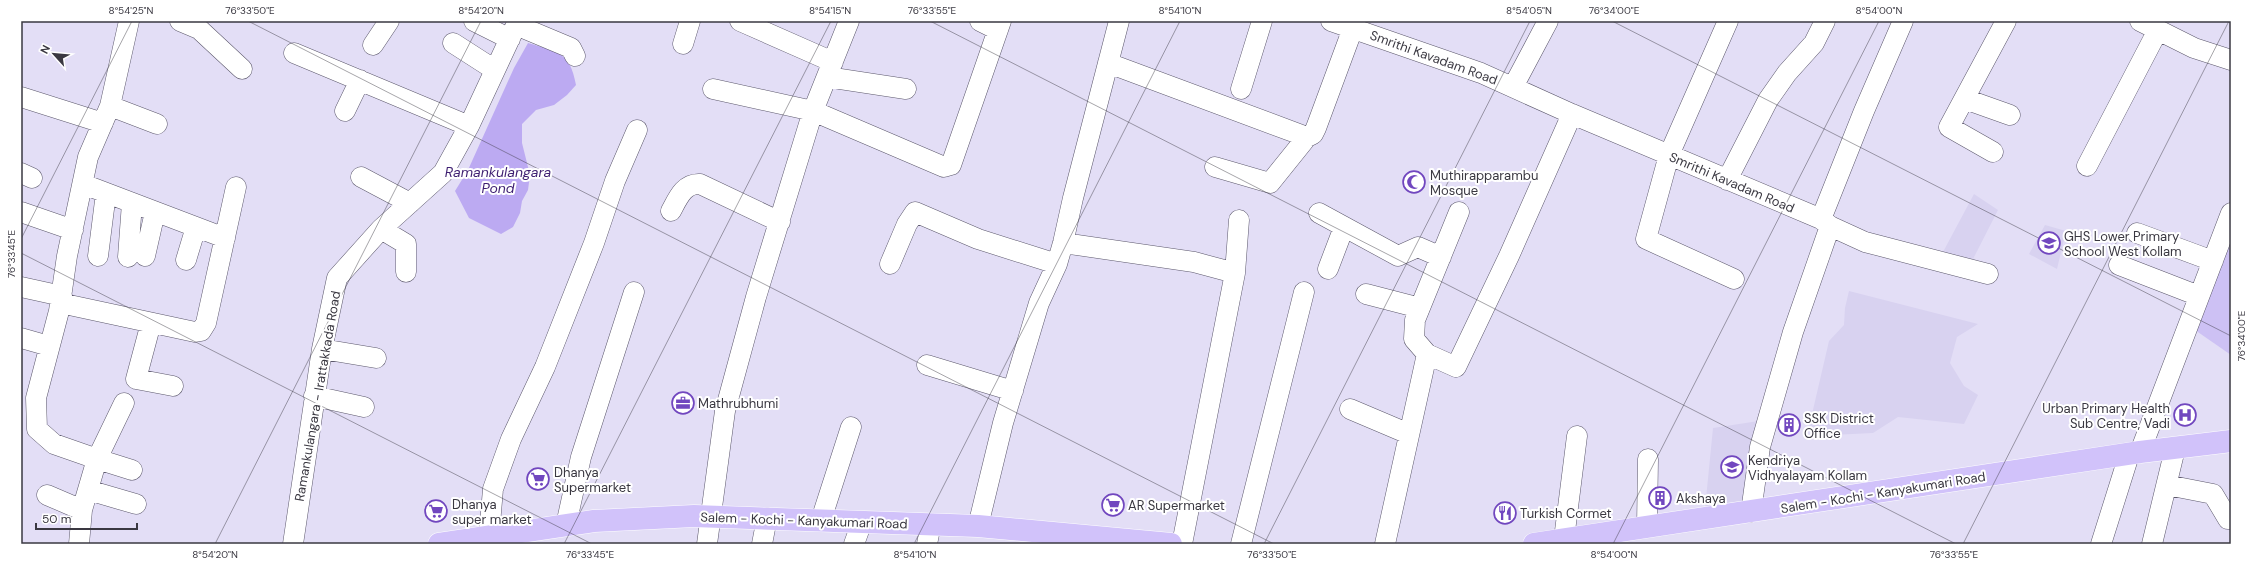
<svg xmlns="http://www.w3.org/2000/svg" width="2252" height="565" font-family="'DM Sans',sans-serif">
<rect width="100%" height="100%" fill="#e3def6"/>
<!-- built -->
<path fill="#d8d2f0" d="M1974,194l24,16 -28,55 -27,-13z
M2045,225l21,6 -9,38 -28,-15z
M1849,291l129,33 -21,13 -7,26 14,23 14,9 -14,29 -66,-7 -25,16 -41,2 -23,-8 20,-86 15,-16 1,-17z
M1765,420l-18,85 -42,4 8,-81z"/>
<!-- green -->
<path fill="#cdc1f4" d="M2231,239v116l-36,-25z"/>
<!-- water -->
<path fill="#bcaaf2" d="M528,43c29,9 42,8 48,42l-9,10 -13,10 -18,5 -14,14v19l8,32 -2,15 -6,11 -2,12 -7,14 -12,7 -32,-16 -14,-27 13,-21 46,-102z"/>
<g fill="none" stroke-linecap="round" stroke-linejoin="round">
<!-- minor casing -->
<g stroke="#5c586c" stroke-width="21">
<path id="minor" d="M180,21l19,8 43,40
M474,21l36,18
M740,21l93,41
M980,21l18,9
M1331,21l150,52 91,41 249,105 9,7 -37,106 -33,115 -9,65
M1728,21l-59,134 -23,84 88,40
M2140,21l54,27 37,12
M516,25l55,23 4,8
M453,43l42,27
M683,44l7,-23
M373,45l16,-24
M294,53l175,73
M1108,63l199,74 6,-3 3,-6 37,-100
M827,77l79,12
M1513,87l35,-66
M713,89l100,22 131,56 7,-2 50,-144
M1241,89l21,-68
M21,97l82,26
M1965,99l45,16
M110,106l47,18
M345,111l15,-31
M1993,152l-44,-25 57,-106
M2087,166l71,-136
M1215,167l55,16 37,-46
M21,173l11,5
M361,177l49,26
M1727,180l41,-80 19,-27 27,-30 11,-22
M83,184l142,54
M671,211c7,-13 13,-28 29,-27l80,38
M21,212l52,18
M1319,213l79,43 20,-9 23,10
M1821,219l43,-108 39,-90
M1830,226l35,16 123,32
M381,229l25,15v28
M2137,233l76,28
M1063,243l131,19 41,11 -53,271
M98,256l8,-63
M145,256l10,-44
M128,257l4,-54
M186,260l10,-33
M890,264l17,-40 8,-12 63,27 79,25
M2119,265l80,31
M1328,269l16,-42
M1235,273l4,-53
M21,287l41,9
M1366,294l54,14
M60,303l135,29 6,-1 5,-8 30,-136
M151,323l-15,56 37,7
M21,338l28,8
M322,349l54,9
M1427,354l-13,-15 1,-19 44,-108
M927,365l86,26
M314,396l50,11
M124,403l-27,56 35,11
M1350,409l59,25
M2140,452l91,-239
M2167,485l46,9 15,25h3
M88,490l48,14
M47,495l35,15
M821,520l30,-93
M566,525l15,-68 53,-165
M978,526l25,-103 36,-120 18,-39 6,-21 10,-45 46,-177
M1647,526l1,-67
M489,536l4,-47 18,-50 34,-72 49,-124 21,-62 22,-51
M1564,539l13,-103
M79,544l3,-34 15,-51 -43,-15 -17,-15 -1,-31 23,-87 8,-55 21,-99 22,-51 19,-85
M293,544l29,-195 15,-71 44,-49 62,-56 26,-47 49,-105
M707,544l18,-133 31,-114 57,-186 36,-90
M762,544l5,-26
M854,544l8,-22
M927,544l4,-20
M1241,544l63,-252
M1385,544l42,-190 29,13 53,-111 63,-142
M2101,544l28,-89
M2152,544l23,-95"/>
</g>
<!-- major casing -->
<g stroke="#fff" stroke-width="23">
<path id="major" d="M439,544l155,-23 100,-5 284,10 193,18
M1534,544l606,-92 91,-11"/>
</g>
<!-- minor -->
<use href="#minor" stroke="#fff" stroke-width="20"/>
<!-- major -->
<use href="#major" stroke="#d1c2fa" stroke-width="22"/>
</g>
<!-- ticks -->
<path fill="none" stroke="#3a3841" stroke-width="1" stroke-opacity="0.45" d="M248,21l1026,523M930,21l1026,523M1612,21l619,315M21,239l111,-218M21,253l571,291M215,544l266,-523M564,544l267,-523M914,544l266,-523M1264,544l266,-523M1613,544l266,-523M1963,544l266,-523"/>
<!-- icons -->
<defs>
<g id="mosque-ring" transform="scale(1.15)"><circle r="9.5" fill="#fff" stroke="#7147bf" stroke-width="1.5"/><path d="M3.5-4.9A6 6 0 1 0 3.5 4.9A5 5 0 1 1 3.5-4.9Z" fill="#7147bf"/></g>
<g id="school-ring" transform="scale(1.15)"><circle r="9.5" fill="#fff" stroke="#7147bf" stroke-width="1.5"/><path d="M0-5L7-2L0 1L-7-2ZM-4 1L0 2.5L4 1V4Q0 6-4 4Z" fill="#7147bf"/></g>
<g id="office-ring" transform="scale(1.15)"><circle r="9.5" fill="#fff" stroke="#7147bf" stroke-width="1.5"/><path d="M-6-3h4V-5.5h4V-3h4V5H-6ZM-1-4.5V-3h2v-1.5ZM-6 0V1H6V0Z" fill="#7147bf"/></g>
<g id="hospital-ring" transform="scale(1.15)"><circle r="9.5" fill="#fff" stroke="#7147bf" stroke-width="1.5"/><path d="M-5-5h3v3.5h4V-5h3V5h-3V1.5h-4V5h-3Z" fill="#7147bf"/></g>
<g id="building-ring" transform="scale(1.15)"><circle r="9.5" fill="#fff" stroke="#7147bf" stroke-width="1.5"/><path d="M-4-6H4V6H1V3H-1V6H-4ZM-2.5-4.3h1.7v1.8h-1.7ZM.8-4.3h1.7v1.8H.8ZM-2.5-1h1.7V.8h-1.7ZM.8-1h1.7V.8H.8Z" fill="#7147bf"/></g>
<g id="supermarket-ring" transform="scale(1.15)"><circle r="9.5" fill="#fff" stroke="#7147bf" stroke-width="1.5"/><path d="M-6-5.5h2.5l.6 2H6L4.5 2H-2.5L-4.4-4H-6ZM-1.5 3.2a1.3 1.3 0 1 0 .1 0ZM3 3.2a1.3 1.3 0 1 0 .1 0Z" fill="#7147bf"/></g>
<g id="restaurant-ring" transform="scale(1.15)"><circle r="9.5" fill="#fff" stroke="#7147bf" stroke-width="1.5"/><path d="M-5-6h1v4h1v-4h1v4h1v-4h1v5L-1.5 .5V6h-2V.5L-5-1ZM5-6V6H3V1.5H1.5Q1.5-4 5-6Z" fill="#7147bf"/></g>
</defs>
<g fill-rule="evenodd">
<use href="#mosque-ring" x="1414" y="182"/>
<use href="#school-ring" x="2049" y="243"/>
<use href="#office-ring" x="683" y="403"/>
<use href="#hospital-ring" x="2185" y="415"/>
<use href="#building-ring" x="1789" y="425"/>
<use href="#school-ring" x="1732" y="467"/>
<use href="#supermarket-ring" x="538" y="479"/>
<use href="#building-ring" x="1660" y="498"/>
<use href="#supermarket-ring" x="1113" y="505"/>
<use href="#supermarket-ring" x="436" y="511"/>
<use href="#restaurant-ring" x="1505" y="513"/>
</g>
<g text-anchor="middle" stroke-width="4" stroke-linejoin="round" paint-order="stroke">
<!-- street labels -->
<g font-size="13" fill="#3a3841" stroke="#fff">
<text transform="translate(1434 57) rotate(20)" y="5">Smrithi Kavadam Road</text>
<text transform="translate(1732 182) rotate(23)" y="5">Smrithi Kavadam Road</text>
<text transform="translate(317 396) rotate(-80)" y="5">Ramankulangara - Irattakkada Road</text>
<text transform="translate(1883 492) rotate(-9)" y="5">Salem - Kochi - Kanyakumari Road</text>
<text transform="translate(804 520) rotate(2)" y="5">Salem - Kochi - Kanyakumari Road</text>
</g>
<!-- poi labels -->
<g font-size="13" fill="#3a3841" stroke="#fff" text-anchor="start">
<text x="1430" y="180">Muthirapparambu<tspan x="1430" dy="15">Mosque</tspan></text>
<text x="2064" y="241">GHS Lower Primary<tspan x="2064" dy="15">School West Kollam</tspan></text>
<text x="698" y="408">Mathrubhumi</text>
<text x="2170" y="413" text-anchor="end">Urban Primary Health<tspan x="2170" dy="15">Sub Centre, Vadi</tspan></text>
<text x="1804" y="423">SSK District<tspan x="1804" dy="15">Office</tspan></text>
<text x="1748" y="465">Kendriya<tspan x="1748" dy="15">Vidhyalayam Kollam</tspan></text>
<text x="554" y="477">Dhanya<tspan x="554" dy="15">Supermarket</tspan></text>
<text x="1676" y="503">Akshaya</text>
<text x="452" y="509">Dhanya<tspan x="452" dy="15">super market</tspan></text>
<text x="1128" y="510">AR Supermarket</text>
<text x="1520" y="518">Turkish Cormet</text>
</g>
<!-- water labels -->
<g font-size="14" font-style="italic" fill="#3e1f71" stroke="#fff">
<text x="498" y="177">Ramankulangara<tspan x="498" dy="16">Pond</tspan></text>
</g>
</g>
<!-- border -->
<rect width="2252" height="565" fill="none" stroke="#ffffff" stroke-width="44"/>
<!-- north arrow -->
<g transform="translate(54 54) rotate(297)" stroke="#ffffff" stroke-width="3" paint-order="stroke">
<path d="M0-3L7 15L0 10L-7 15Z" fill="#3a3841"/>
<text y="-6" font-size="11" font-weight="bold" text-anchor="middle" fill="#3a3841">N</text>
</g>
<!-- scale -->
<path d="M36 523v6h101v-6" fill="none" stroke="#3a3841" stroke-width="2"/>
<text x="42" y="523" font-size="12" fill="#3a3841" stroke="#ffffff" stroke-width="3" paint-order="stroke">50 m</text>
<rect x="22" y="22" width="2208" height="521" fill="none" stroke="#3a3841" stroke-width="1.5"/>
<g font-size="10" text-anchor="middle" fill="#3a3841">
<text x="131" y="14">8°54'25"N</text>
<text x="250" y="14">76°33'50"E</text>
<text x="481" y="14">8°54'20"N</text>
<text x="830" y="14">8°54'15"N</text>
<text x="932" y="14">76°33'55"E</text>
<text x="1180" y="14">8°54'10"N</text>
<text x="1529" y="14">8°54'05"N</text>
<text x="1614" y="14">76°34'00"E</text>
<text x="1879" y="14">8°54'00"N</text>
<text transform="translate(11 254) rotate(-90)" y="4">76°33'45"E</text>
<text transform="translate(2241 336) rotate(-90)" y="4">76°34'00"E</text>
<text x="215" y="558">8°54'20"N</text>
<text x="590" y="558">76°33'45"E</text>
<text x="915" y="558">8°54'10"N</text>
<text x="1272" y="558">76°33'50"E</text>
<text x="1614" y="558">8°54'00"N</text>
<text x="1954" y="558">76°33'55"E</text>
</g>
</svg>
